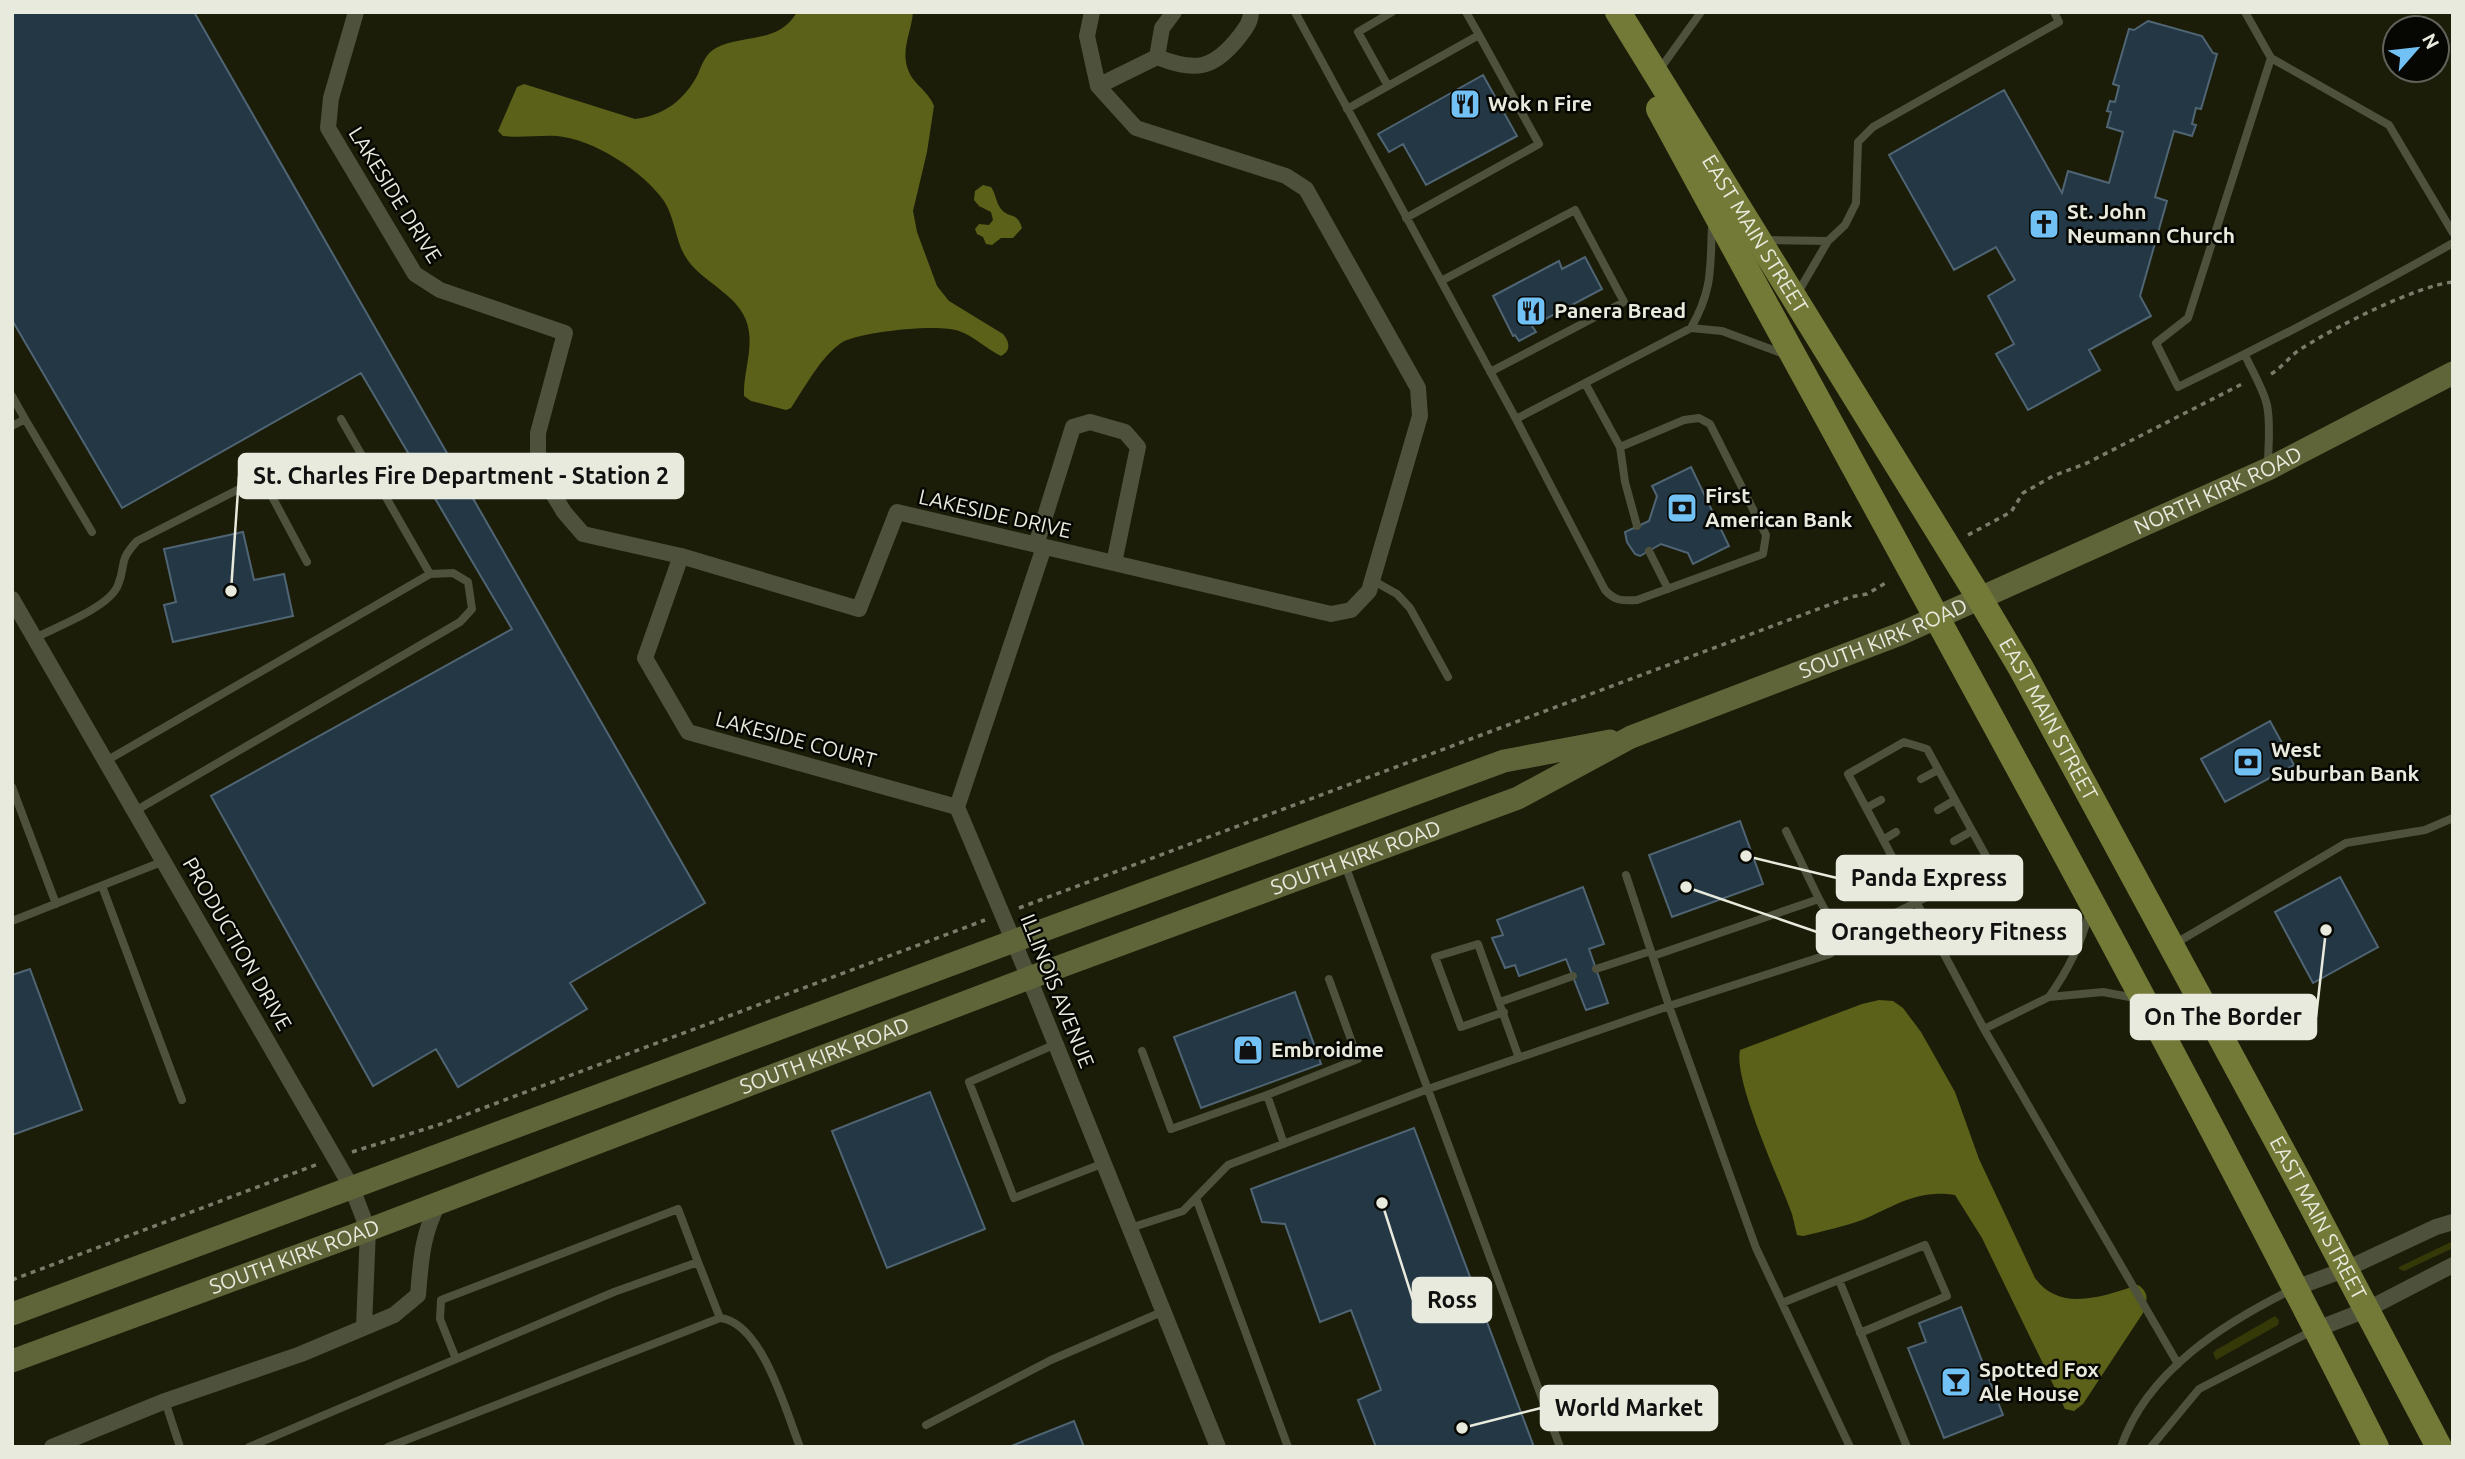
<svg xmlns="http://www.w3.org/2000/svg" width="2465" height="1459" font-family="Ubuntu,sans-serif">
<rect width="100%" height="100%" fill="#1b1d09"/>
<!-- green -->
<path fill="#353908" d="M2453,1241v7l-49,23 -5,-2v-2z
M2275,1316l4,4 -1,5 -62,35 -3,-7 3,-3z"/>
<!-- water -->
<path fill="#5b6118" d="M797,12h116c-2,24 -16,43 0,67 7,9 17,16 21,27l-7,46 -14,59 4,21 20,54 12,15 54,33c7,8 8,17 -2,22 -15,-7 -27,-20 -42,-25 -20,-8 -102,1 -118,12 -21,15 -36,44 -50,65l-5,2 -35,-9 -7,-5c-1,-21 8,-43 5,-64 -4,-37 -48,-48 -64,-76 -10,-17 -10,-38 -21,-55 -21,-30 -71,-62 -107,-65 -18,-1 -36,2 -54,0l-5,-5 19,-44 7,-3 111,35c28,-3 50,-19 63,-45 4,-10 8,-21 18,-26 28,-14 63,-4 81,-36z
M983,185l8,2c5,7 5,16 10,22 8,10 16,2 21,19l-9,10h-12l-9,7 -6,-1 -3,-7 -6,-3 -2,-5 4,-5 10,1 4,-5 -2,-8 -12,-6 -5,-6 1,-9z
M1879,1000l14,1 10,7 18,24 34,60 24,67 56,119c25,35 69,18 103,7 12,8 9,16 5,28l-60,91 -9,7 -9,-2 -83,-171 -27,-43c-39,-6 -59,11 -93,25 -19,7 -39,11 -59,16l-6,-1 -5,-21c-12,-33 -59,-134 -52,-164l122,-46z"/>
<!-- building -->
<path fill="#233744" stroke="#506574" stroke-width="2" d="M12,12h182l511,891 -135,80 17,26 -129,78 -22,-38 -63,37 -162,-290 301,-167 -151,-256 -239,135 -110,-188z
M2148,21l54,15 11,17 4,1 -16,55 -5,-1 -4,16 4,1 -4,11 -18,-5 -19,66 12,4 -27,95 11,20 -62,34 11,20 -72,40 -32,-56 18,-10 -26,-48 27,-16 -19,-33 -42,23 -65,-115 115,-65 58,103 6,-22 41,12 14,-51 -16,-5 4,-15 -4,-1 3,-10 5,1 4,-16 -6,-2 16,-55 5,1z
M1483,75l34,61 -91,49 -23,-41 -14,8 -11,-18z
M1585,257l17,32 -70,37 4,6 -17,9 -4,-6 -2,1 -20,-40 66,-35 3,8z
M1691,467l38,79 -36,18 -5,-11 -27,-9 -21,12 -5,-2 -8,-12 -2,-10 24,-11 8,-25 -5,-10z
M243,532l11,48 30,-6 9,42 -120,26 -9,-37 12,-3 -12,-53z
M2270,721l24,44 -69,37 -24,-43z
M1740,821l23,63 -91,33 -23,-62z
M2340,877l38,70 -65,36 -38,-71z
M1583,887l21,57 -15,5 19,54 -22,7 -20,-51 -47,17 -4,-11 -10,3 -13,-30 11,-3 -6,-15z
M30,969l52,141 -70,25v-160z
M1295,992l26,72 -120,44 -27,-71z
M930,1092l55,137 -98,39 -55,-137z
M1414,1128l120,319h-158l-18,-47 23,-10 -30,-80 -31,12 -35,-98 -23,-2 -11,-33z
M1961,1307l42,108 -59,23 -36,-90 18,-6 -7,-19z
M1074,1421l10,26h-75z"/>
<g fill="none" stroke-linecap="round" stroke-linejoin="round">
<!-- path -->
<path stroke="#7a7c6b" stroke-width="3.5" stroke-dasharray="5 5" stroke-linecap="butt" d="M2271,374c12,-7 20,-20 33,-27 33,-21 112,-61 149,-65
M1968,535l43,-23 12,-19 30,-17 34,-13 157,-80
M1019,908l831,-311 17,-3 22,-13
M352,1152l86,-27 547,-205
M12,1280l306,-116"/>
<!-- service -->
<path stroke="#4e513b" stroke-width="8" d="M1295,12l221,407 89,171c10,11 17,11 32,10l126,-46 3,-19 -56,-111 -11,-6 -15,2 -64,27 -35,-64 -69,36
M2245,12l26,46 118,67 64,108
M2271,58l-83,260 -32,25 22,44c93,-45 185,-93 275,-144
M1660,69l41,-57
M1388,86l-30,-54 34,-20
M1347,109l132,-74 -13,-23
M1406,218l133,-74 -60,-109
M1765,240l63,1
M1441,281l134,-71 49,92 -134,70
M1797,294l31,-53 17,-16 11,-22 2,-61 15,-15 186,-105 -5,-10
M1691,328c22,-39 19,-59 21,-102
M2245,355c7,16 18,33 22,50 4,20 1,41 1,61
M1585,383l106,-55 31,3 62,23
M12,396l13,23
M12,426l13,-7 67,113
M1620,447l5,35 12,44
M1649,551l19,38
M1372,580l25,14 13,14 38,69
M35,638c21,-11 75,-31 83,-53 9,-22 -1,-22 19,-44l112,-57 19,5 39,73
M106,761l324,-187 -89,-155
M1921,779l17,-9
M12,787l44,117
M1866,808l15,-8
M1938,810l17,-10
M135,811l325,-189 12,-13 -4,-27 -15,-9 -23,1
M1786,831l33,68
M1883,840l13,-8
M1954,841l18,-10
M1345,865l215,582
M1899,871l15,-8
M1626,875l43,131 87,242 94,199
M102,886l80,214
M2089,914c-9,32 -21,56 -40,83l54,-5 32,6
M12,921l152,-60
M1841,940l150,-75 -64,-116 -23,-7 -56,32 136,255 65,-32
M2176,943l170,-100 79,-13 28,-12
M1596,969l55,-18
M1500,1002l73,-26
M1504,1012l-43,15 -26,-70 43,-13 41,114
M1984,1029l194,335
M1056,1044l-87,38 45,116 90,-35
M1142,1051l29,78 96,-34 91,-36 -29,-80
M1267,1095l17,49
M1196,1198l92,249
M1130,1228l53,-17 45,-46 200,-76 241,-83 161,-52 11,-14 -22,-41 -166,57
M1839,1280l68,167
M1782,1303l143,-58 22,51 -87,37
M456,1359l-16,-40 1,-19 237,-91 20,53
M165,1401l15,46
M926,1425l125,-65 113,-49
M249,1447l365,-155 84,-30 22,56
M388,1447l332,-129c42,4 66,94 80,129
M2121,1447c26,-76 103,-124 172,-158
M2151,1447l48,-58 115,-59"/>
<!-- minor -->
<path stroke="#4e513b" stroke-width="16" d="M356,12l-25,86 -3,30 87,146 25,16 125,43 -27,100v36l26,43 19,22 98,22 178,53 38,-97 434,102 20,-4 18,-19 51,-175 -2,-28 -112,-199 -20,-13 -150,-48 -38,-42 -11,-50 5,-24
M1157,57l5,-29 12,-16
M1098,86l59,-29c38,15 56,13 82,-20 6,-8 12,-15 12,-25
M1036,545l37,-118 17,-5 35,10 13,15 -24,116
M1044,547l-87,260 72,171 189,469
M681,556l-36,102 43,74 269,75
M12,599l340,589 16,42 -4,97
M2295,1288l49,-18 92,-43 17,-5
M2317,1329l49,-19 87,-45
M52,1447l113,-46 136,-47 93,-39 24,-20c3,-36 4,-60 21,-93"/>
<!-- secondary -->
<g stroke="#606539" stroke-width="23">
<path d="M12,1314l1002,-373 490,-180 106,-20"/>
<path id="s1" d="M12,1361l356,-131 661,-252 489,-180 113,-61 269,-103 368,-165 185,-96"/>
</g>
<!-- primary -->
<g stroke="#737937" stroke-width="26">
<path id="s2" d="M1618,12l362,587 41,69 283,523 135,256"/>
<path d="M1659,109c241,445 490,886 717,1338"/>
</g>
</g>
<!-- icons -->
<defs>
<g id="restaurant-square" transform="scale(1.575)"><rect x="-9" y="-9" width="18" height="18" rx="4" fill="#72c1f5" stroke="#060702"/><path d="M-5-6h1v4h1v-4h1v4h1v-4h1v5L-1.5 .5V6h-2V.5L-5-1ZM5-6V6H3V1.5H1.5Q1.5-4 5-6Z" fill="#111"/></g>
<g id="church-square" transform="scale(1.575)"><rect x="-9" y="-9" width="18" height="18" rx="4" fill="#72c1f5" stroke="#060702"/><path d="M-1.2-6h2.4v3.5h3.3v2.4h-3.3V6h-2.4V-.1h-3.3v-2.4h3.3Z" fill="#111"/></g>
<g id="bank-square" transform="scale(1.575)"><rect x="-9" y="-9" width="18" height="18" rx="4" fill="#72c1f5" stroke="#060702"/><path d="M-6-4H6V4H-6ZM0-2.3a2.3 2.3 0 1 0 0 4.6a2.3 2.3 0 1 0 0-4.6Z" fill="#111"/></g>
<g id="shop-square" transform="scale(1.575)"><rect x="-9" y="-9" width="18" height="18" rx="4" fill="#72c1f5" stroke="#060702"/><path d="M-5-2.5h2.3a2.7 3.5 0 0 1 5.4 0H5L5.5 6h-11ZM-1.5-2.5h3a1.5 2.3 0 0 0-3 0Z" fill="#111"/></g>
<g id="bar-square" transform="scale(1.575)"><rect x="-9" y="-9" width="18" height="18" rx="4" fill="#72c1f5" stroke="#060702"/><path d="M-6-5H6L.8 .8V4.5H3.5V6h-7V4.5H-.8V.8Z" fill="#111"/></g>
</defs>
<g fill-rule="evenodd">
<use href="#restaurant-square" x="1465" y="104"/>
<use href="#church-square" x="2044" y="224"/>
<use href="#restaurant-square" x="1531" y="311"/>
<use href="#bank-square" x="1682" y="508"/>
<use href="#bank-square" x="2248" y="762"/>
<use href="#shop-square" x="1248" y="1050"/>
<use href="#bar-square" x="1956" y="1382"/>
</g>
<g text-anchor="middle" stroke-width="5" stroke-linejoin="round" paint-order="stroke">
<!-- poi labels -->
<g font-size="21" font-weight="bold" fill="#e8eadd" stroke="#060702" text-anchor="start">
<text x="1488" y="111">Wok n Fire</text>
<text x="2067" y="219">St. John<tspan x="2067" dy="24">Neumann Church</tspan></text>
<text x="1554" y="318">Panera Bread</text>
<text x="1705" y="503">First<tspan x="1705" dy="24">American Bank</tspan></text>
<text x="2271" y="757">West<tspan x="2271" dy="24">Suburban Bank</tspan></text>
<text x="1271" y="1057">Embroidme</text>
<text x="1979" y="1377">Spotted Fox<tspan x="1979" dy="24">Ale House</tspan></text>
</g>
<!-- street labels -->
<g font-size="21" fill="#e8eadd" stroke="#060702">
<text transform="translate(395 195) rotate(58)" y="7">LAKESIDE DRIVE</text>
<text dy="7" stroke="none"><textPath href="#s2" startOffset="261">EAST MAIN STREET</textPath></text>
<text dy="7" stroke="none"><textPath href="#s1" startOffset="2373">NORTH KIRK ROAD</textPath></text>
<text transform="translate(995 514) rotate(13)" y="7">LAKESIDE DRIVE</text>
<text dy="7" stroke="none"><textPath href="#s1" startOffset="2007">SOUTH KIRK ROAD</textPath></text>
<text dy="7" stroke="none"><textPath href="#s2" startOffset="828">EAST MAIN STREET</textPath></text>
<text transform="translate(796 740) rotate(15)" y="7">LAKESIDE COURT</text>
<text dy="7" stroke="none"><textPath href="#s1" startOffset="1435">SOUTH KIRK ROAD</textPath></text>
<text transform="translate(237 944) rotate(60)" y="7">PRODUCTION DRIVE</text>
<text transform="translate(1057 991) rotate(68)" y="7">ILLINOIS AVENUE</text>
<text dy="7" stroke="none"><textPath href="#s1" startOffset="868">SOUTH KIRK ROAD</textPath></text>
<text dy="7" stroke="none"><textPath href="#s2" startOffset="1395">EAST MAIN STREET</textPath></text>
<text dy="7" stroke="none"><textPath href="#s1" startOffset="301">SOUTH KIRK ROAD</textPath></text>
</g>
</g>
<!-- callouts -->
<path fill="none" stroke="#e8eadd" stroke-width="2.5" d="M231 591L239 476M1746 856L1837 878M1686 887L1817 932M2326 930L2316 1017M1382 1203L1413 1300M1462 1428L1541 1408"/>
<g fill="#e8eadd" stroke="#060702" stroke-width="2.5">
<circle cx="231" cy="591" r="7"/>
<circle cx="1746" cy="856" r="7"/>
<circle cx="1686" cy="887" r="7"/>
<circle cx="2326" cy="930" r="7"/>
<circle cx="1382" cy="1203" r="7"/>
<circle cx="1462" cy="1428" r="7"/>
</g>
<g fill="#e8eadd" stroke="#e8eadd" stroke-width="2.5">
<rect x="239" y="454" width="444" height="44" rx="7"/>
<rect x="1837" y="856" width="185" height="44" rx="7"/>
<rect x="1817" y="910" width="264" height="44" rx="7"/>
<rect x="2131" y="995" width="185" height="44" rx="7"/>
<rect x="1413" y="1278" width="78" height="44" rx="7"/>
<rect x="1541" y="1386" width="176" height="44" rx="7"/>
</g>
<g font-size="23" text-anchor="middle" font-weight="bold" fill="#111">
<text x="461" y="484">St. Charles Fire Department - Station 2</text>
<text x="1929" y="886">Panda Express</text>
<text x="1949" y="940">Orangetheory Fitness</text>
<text x="2223" y="1025">On The Border</text>
<text x="1452" y="1308">Ross</text>
<text x="1629" y="1416">World Market</text>
</g>
<!-- border -->
<rect width="2465" height="1459" fill="none" stroke="#e8eadd" stroke-width="28"/>
<!-- north arrow -->
<g transform="translate(2416 49) rotate(62)"><circle r="33" fill="#060702" stroke="#60625a" stroke-width="2"/>
<path d="M0-5L12 26L0 18L-12 26Z" fill="#72c1f5"/>
<text y="-10" font-size="19" font-weight="bold" text-anchor="middle" fill="#e8eadd">N</text>
</g>
</svg>
